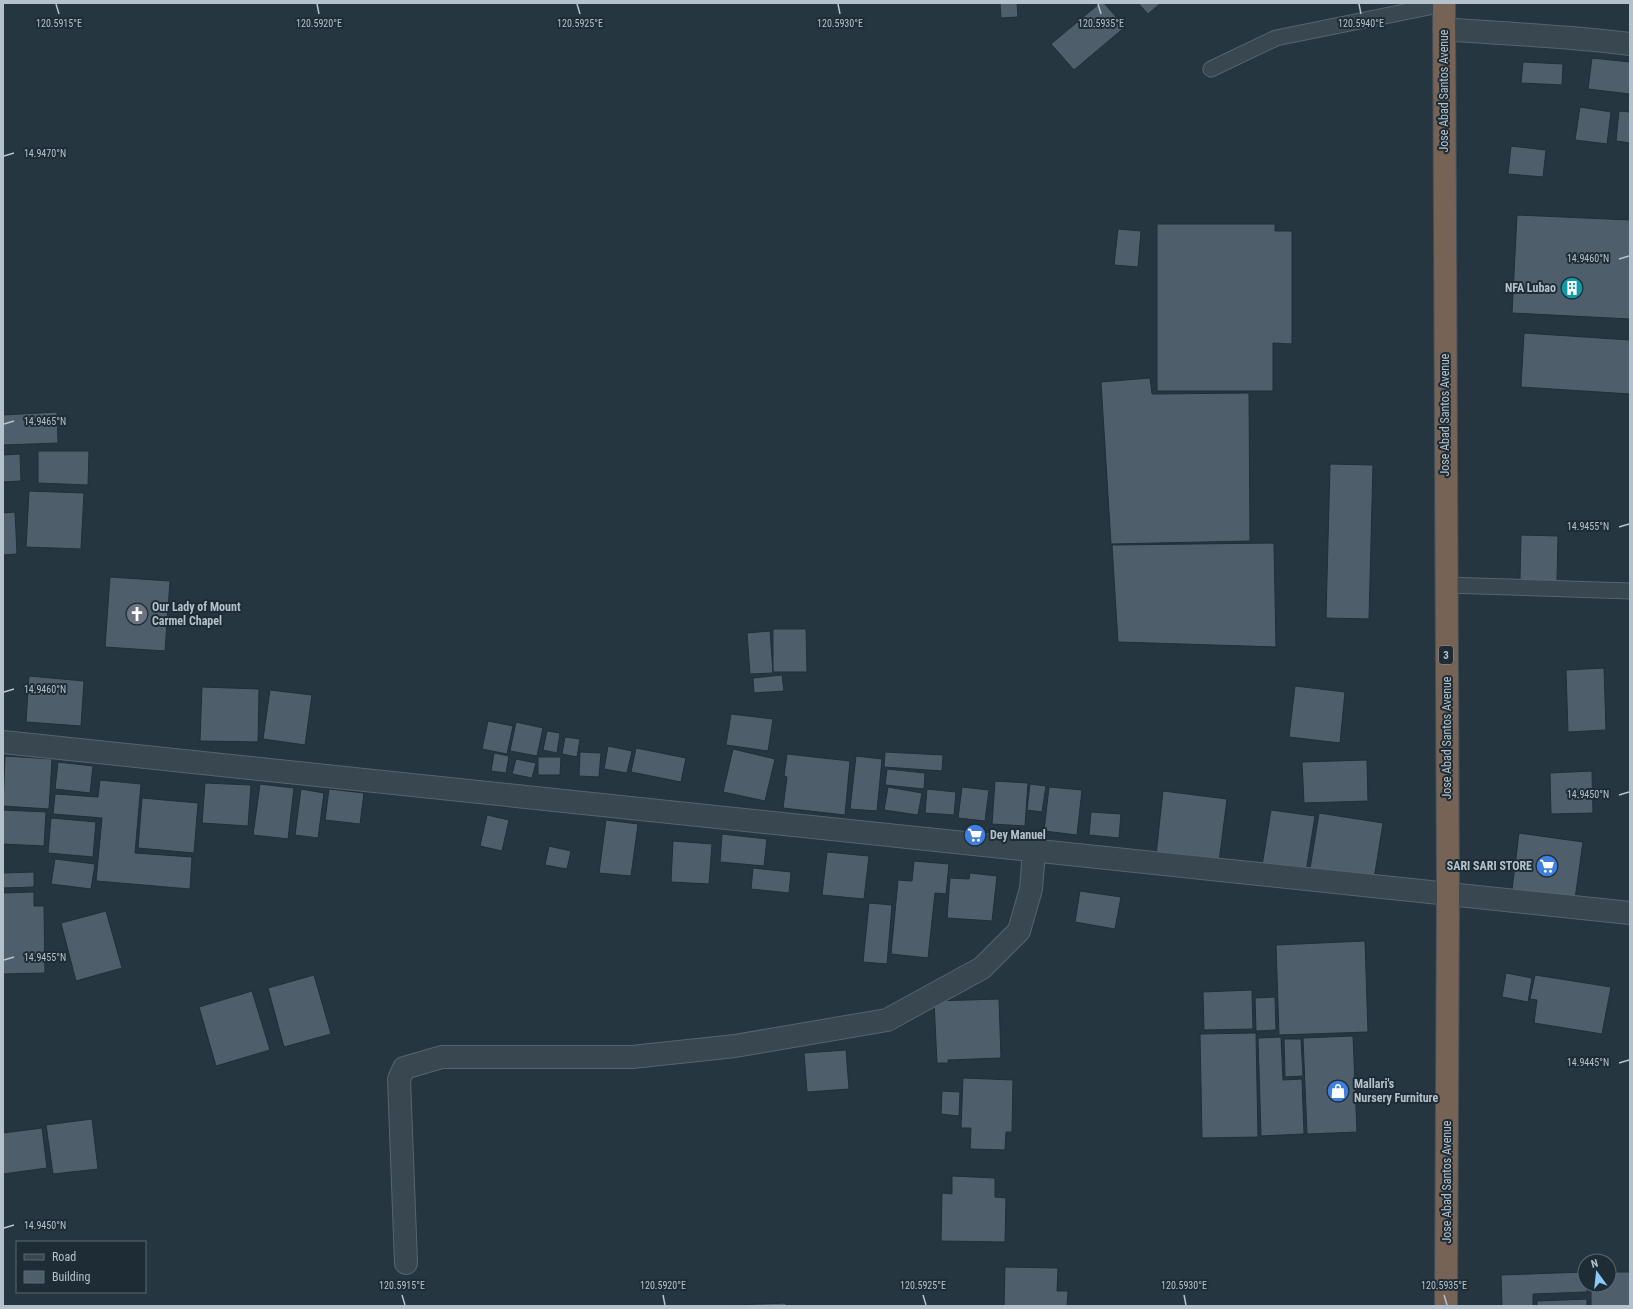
<svg xmlns="http://www.w3.org/2000/svg" width="1633" height="1309" font-family="'Roboto Condensed',sans-serif">
<rect width="100%" height="100%" fill="#253640"/>
<!-- building -->
<path fill="#4e5f6b" stroke="#202e37" d="M1000,3h17l1,14 -17,1z
M1100,3h4l21,24 -51,43 -23,-26z
M1138,3h23l-13,11z
M1592,58l38,4v32l-42,-5z
M1523,62l40,2 -1,21 -41,-2z
M1580,107l31,5 -4,32 -32,-4z
M1619,111l11,1v31l-14,-2z
M1511,146l35,4 -3,27 -35,-3z
M1517,215l113,5v99l-118,-6z
M1157,224h118v7h17v113l-19,-1v48h-116z
M1118,229l23,2 -3,36 -24,-2z
M1524,333l106,7v54l-109,-7z
M1150,378l2,16 97,-1 1,148 -139,3 -10,-162z
M57,412l1,31 -55,2v-30z
M38,451h51l-1,34 -50,-2z
M20,454l1,27 -18,1v-27z
M1330,464l43,1 -4,154 -43,-1z
M29,491l55,2 -3,56 -55,-2z
M15,512l2,42 -14,1v-42z
M1521,535l37,1 -1,45 -37,-1z
M1274,543l2,104 -158,-5 -6,-97z
M110,577l60,4 -5,70 -60,-4z
M773,629h33l1,43h-34z
M770,631l3,42 -23,1 -3,-41z
M1604,668l2,62 -38,2 -2,-62z
M782,675l2,16 -30,2 -1,-15z
M29,676l55,5 -3,45 -55,-4z
M1295,686l50,6 -5,51 -51,-6z
M202,687l57,2 -1,53 -58,-1z
M270,690l42,5 -7,50 -42,-6z
M731,714l42,5 -5,32 -42,-6z
M488,721l25,5 -6,28 -25,-5z
M516,722l27,6 -6,28 -27,-5z
M547,731l13,2 -3,20 -14,-3z
M565,737l15,2 -3,18 -15,-3z
M608,746l24,5 -5,22 -23,-4z
M636,748l50,10 -5,24 -50,-10z
M733,749l42,10 -10,42 -42,-9z
M580,752l21,1 -2,24 -20,-1z
M885,752l58,3 -1,16 -58,-4z
M494,753l15,3 -3,17 -15,-2z
M787,754l63,7 -5,54 -62,-7 4,-31 -3,-1z
M5,756l47,3 -3,50 -46,-3z
M856,756l26,3 -5,52 -27,-2z
M538,757h23l-1,18h-22z
M516,759l20,4 -4,15 -20,-4z
M1367,760l1,41 -64,2 -2,-41z
M58,762l35,4 -3,27 -35,-4z
M887,769l38,4 -1,16 -39,-4z
M1592,771l1,42 -42,1 -1,-41z
M100,780l41,4 -6,69 57,4 -2,32 -94,-8 6,-63 -49,-4 2,-20 43,3z
M995,781l33,2 -3,43 -33,-2z
M205,783l46,2 -3,41 -46,-3z
M260,784l34,4 -6,51 -35,-4z
M1030,784l16,2 -4,26 -15,-2z
M888,787l34,6 -4,22 -34,-5z
M962,787l27,3 -4,31 -27,-3z
M1049,787l33,3 -5,45 -33,-4z
M301,789l23,4 -6,45 -23,-3z
M329,789l35,4 -4,31 -35,-4z
M927,789l29,3 -2,23 -29,-2z
M1163,791l64,8 -8,63 -63,-7z
M142,798l56,5 -4,50 -56,-5z
M3,810l43,2 -2,34 -41,-2z
M1271,810l44,6 -9,56 -44,-6z
M1091,812l30,2 -2,24 -30,-3z
M1319,813l64,10 -9,56 -64,-10z
M487,815l22,5 -7,31 -22,-5z
M51,818l45,4 -3,35 -45,-4z
M606,820l32,4 -7,52 -32,-3z
M1519,833l64,9 -8,57 -63,-9z
M722,834l45,5 -3,27 -44,-4z
M673,841l39,3 -3,40 -38,-2z
M549,846l22,5 -4,18 -22,-4z
M827,852l42,4 -5,43 -42,-4z
M55,859l40,5 -4,25 -40,-5z
M914,861l35,3 -3,30 -11,-1 -7,65 -37,-4 7,-74 14,1z
M753,868l38,4 -2,21 -38,-4z
M34,872v15l-31,1v-15z
M970,873l27,3 -5,45 -45,-3 3,-40 19,1z
M1080,891l41,6 -6,32 -40,-7z
M34,892v14h10l1,67 -42,1v-81z
M869,903l23,2 -5,59 -24,-2z
M106,911l16,57 -46,13 -15,-58z
M1365,941l3,91 -89,3 -3,-90z
M1506,973l26,5 -4,24 -26,-5z
M314,975l17,59 -47,13 -16,-59z
M1535,975l76,12 -9,47 -68,-11 3,-23 -7,-1z
M1252,990l1,39 -49,1 -1,-38z
M252,991l18,59 -54,16 -17,-59z
M1275,997l1,33 -20,1 -1,-33z
M999,999l2,59 -53,2v3h-11l-3,-62z
M1256,1033l2,104 -56,1 -2,-104z
M1353,1036l4,96 -50,2 -4,-96z
M1281,1037l2,43 19,-1 2,55 -43,2 -3,-98z
M1284,1039h17l2,37 -18,1z
M846,1050l3,39 -42,3 -3,-39z
M963,1078l50,2 -1,52h-6l-1,18 -35,-1 1,-21h-10z
M942,1091l18,1 -1,24 -18,-2z
M92,1119l6,50 -45,5 -7,-49z
M42,1128l5,40 -44,6v-41z
M952,1176l43,2v19l11,1 -1,44 -64,-1 1,-48 10,1z
M1005,1267l53,1 -1,23h11l-1,15h-63z
M1585,1272v13h2v7l-54,2v12h-31l-1,-31z
M1609,1272h21v34h-39v-21h18z
M1587,1299v7h-50v-5z
M786,1303v3h-53v-1z"/>
<g fill="none" stroke-linecap="round" stroke-linejoin="round">
<!-- lane casing -->
<g stroke="#57646e" stroke-width="17">
<path id="lane" d="M1211,69l65,-31 168,-34
M1446,585l184,6"/>
</g>
<!-- street casing -->
<g stroke="#57646e" stroke-width="24">
<path id="street" d="M1444,29c62,5 124,7 186,15
M3,742l1627,171
M406,1263l-7,-184 5,-11 38,-11h190l103,-11 152,-26 95,-52 37,-37 12,-42 3,-38"/>
</g>
<!-- highway casing -->
<g stroke="#44515b" stroke-width="24">
<path id="highway" d="M1444,3l4,892 -2,411"/>
</g>
<!-- lane -->
<use href="#lane" stroke="#394750" stroke-width="15"/>
<!-- street -->
<use href="#street" stroke="#394750" stroke-width="22"/>
<!-- highway -->
<use href="#highway" stroke="#766356" stroke-width="22"/>
</g>
<!-- ticks -->
<path fill="none" stroke="#b5c1cb" stroke-width="1.5" d="M56,4l3,10M317,4l2,10M577,4l3,10M838,4l2,10M1098,4l3,10M1359,4l2,10M4,156l10,-3M1619,259l10,-3M4,424l10,-3M1619,527l10,-3M4,692l10,-3M1619,795l10,-3M4,960l10,-3M1619,1063l10,-3M4,1228l10,-3M402,1295l3,10M663,1295l2,10M923,1295l3,10M1184,1295l2,10M1444,1295l3,10"/>
<!-- icons -->
<defs>
<g id="building-disc" transform="scale(1.15)"><circle r="9.5" fill="#0f9aa8" stroke="#1e2c35"/><path d="M-4-6H4V6H1V3H-1V6H-4ZM-2.5-4.3h1.7v1.8h-1.7ZM.8-4.3h1.7v1.8H.8ZM-2.5-1h1.7V.8h-1.7ZM.8-1h1.7V.8H.8Z" fill="#fff"/></g>
<g id="church-disc" transform="scale(1.15)"><circle r="9.5" fill="#6b7280" stroke="#1e2c35"/><path d="M-1.2-6h2.4v3.5h3.3v2.4h-3.3V6h-2.4V-.1h-3.3v-2.4h3.3Z" fill="#fff"/></g>
<g id="supermarket-disc" transform="scale(1.15)"><circle r="9.5" fill="#3f7fe0" stroke="#1e2c35"/><path d="M-6-5.5h2.5l.6 2H6L4.5 2H-2.5L-4.4-4H-6ZM-1.5 3.2a1.3 1.3 0 1 0 .1 0ZM3 3.2a1.3 1.3 0 1 0 .1 0Z" fill="#fff"/></g>
<g id="shop-disc" transform="scale(1.15)"><circle r="9.5" fill="#3f7fe0" stroke="#1e2c35"/><path d="M-5-2.5h2.3a2.7 3.5 0 0 1 5.4 0H5L5.5 6h-11ZM-1.5-2.5h3a1.5 2.3 0 0 0-3 0Z" fill="#fff"/></g>
</defs>
<g fill-rule="evenodd">
<use href="#building-disc" x="1572" y="288"/>
<use href="#church-disc" x="137" y="614"/>
<use href="#supermarket-disc" x="975" y="835"/>
<use href="#supermarket-disc" x="1547" y="866"/>
<use href="#shop-disc" x="1338" y="1091"/>
</g>
<g text-anchor="middle" stroke-width="4" stroke-linejoin="round" paint-order="stroke">
<!-- shield labels -->
<rect fill="#1e2c35" stroke="#88949e" stroke-width="1" x="1439" y="646" width="14" height="18" rx="3"/>
<g font-size="11" font-weight="bold" fill="#b5c1cb">
<text x="1446" y="659">3</text>
</g>
<!-- street labels -->
<g font-size="12" fill="#b5c1cb" stroke="#1e2c35">
<text transform="translate(1444 91) rotate(-90)" y="4">Jose Abad Santos Avenue</text>
<text transform="translate(1445 415) rotate(-90)" y="4">Jose Abad Santos Avenue</text>
<text transform="translate(1447 738) rotate(-90)" y="4">Jose Abad Santos Avenue</text>
<text transform="translate(1447 1182) rotate(-90)" y="4">Jose Abad Santos Avenue</text>
</g>
<!-- poi labels -->
<g font-size="12" font-weight="bold" fill="#b5c1cb" stroke="#1e2c35" text-anchor="start">
<text x="1556" y="292" text-anchor="end">NFA Lubao</text>
<text x="152" y="611">Our Lady of Mount<tspan x="152" dy="14">Carmel Chapel</tspan></text>
<text x="990" y="839">Dey Manuel</text>
<text x="1532" y="870" text-anchor="end">SARI SARI STORE</text>
<text x="1354" y="1088">Mallari's<tspan x="1354" dy="14">Nursery Furniture</tspan></text>
</g>
</g>
<g font-size="10" text-anchor="middle" fill="#b5c1cb" stroke="#1e2c35" stroke-width="4" stroke-linejoin="round" paint-order="stroke">
<text x="59" y="27">120.5915°E</text>
<text x="319" y="27">120.5920°E</text>
<text x="580" y="27">120.5925°E</text>
<text x="840" y="27">120.5930°E</text>
<text x="1101" y="27">120.5935°E</text>
<text x="1361" y="27">120.5940°E</text>
<text x="45" y="157">14.9470°N</text>
<text x="1588" y="262">14.9460°N</text>
<text x="45" y="425">14.9465°N</text>
<text x="1588" y="530">14.9455°N</text>
<text x="45" y="693">14.9460°N</text>
<text x="1588" y="798">14.9450°N</text>
<text x="45" y="961">14.9455°N</text>
<text x="1588" y="1066">14.9445°N</text>
<text x="45" y="1229">14.9450°N</text>
<text x="402" y="1289">120.5915°E</text>
<text x="663" y="1289">120.5920°E</text>
<text x="923" y="1289">120.5925°E</text>
<text x="1184" y="1289">120.5930°E</text>
<text x="1444" y="1289">120.5935°E</text>
</g>
<!-- border -->
<rect width="1633" height="1309" fill="none" stroke="#b5c1cb" stroke-width="8"/>
<!-- legend -->
<rect x="16" y="1241" width="130" height="52" fill="#1e2c35" stroke="#5a6871"/>
<rect x="24" y="1254" width="20" height="6" fill="#394750" stroke="#5a6871"/>
<text x="52" y="1261" font-size="12" fill="#b5c1cb">Road</text>
<rect x="24" y="1271" width="20" height="12" fill="#4e5f6b" stroke="#5a6871"/>
<text x="52" y="1281" font-size="12" fill="#b5c1cb">Building</text>
<!-- north arrow -->
<g transform="translate(1597 1273) rotate(345)"><circle r="19" fill="#1e2c35" stroke="#5a6871"/>
<path d="M0-3L7 15L0 10L-7 15Z" fill="#8bcafa"/>
<text y="-6" font-size="11" font-weight="bold" text-anchor="middle" fill="#b5c1cb">N</text>
</g>
</svg>
